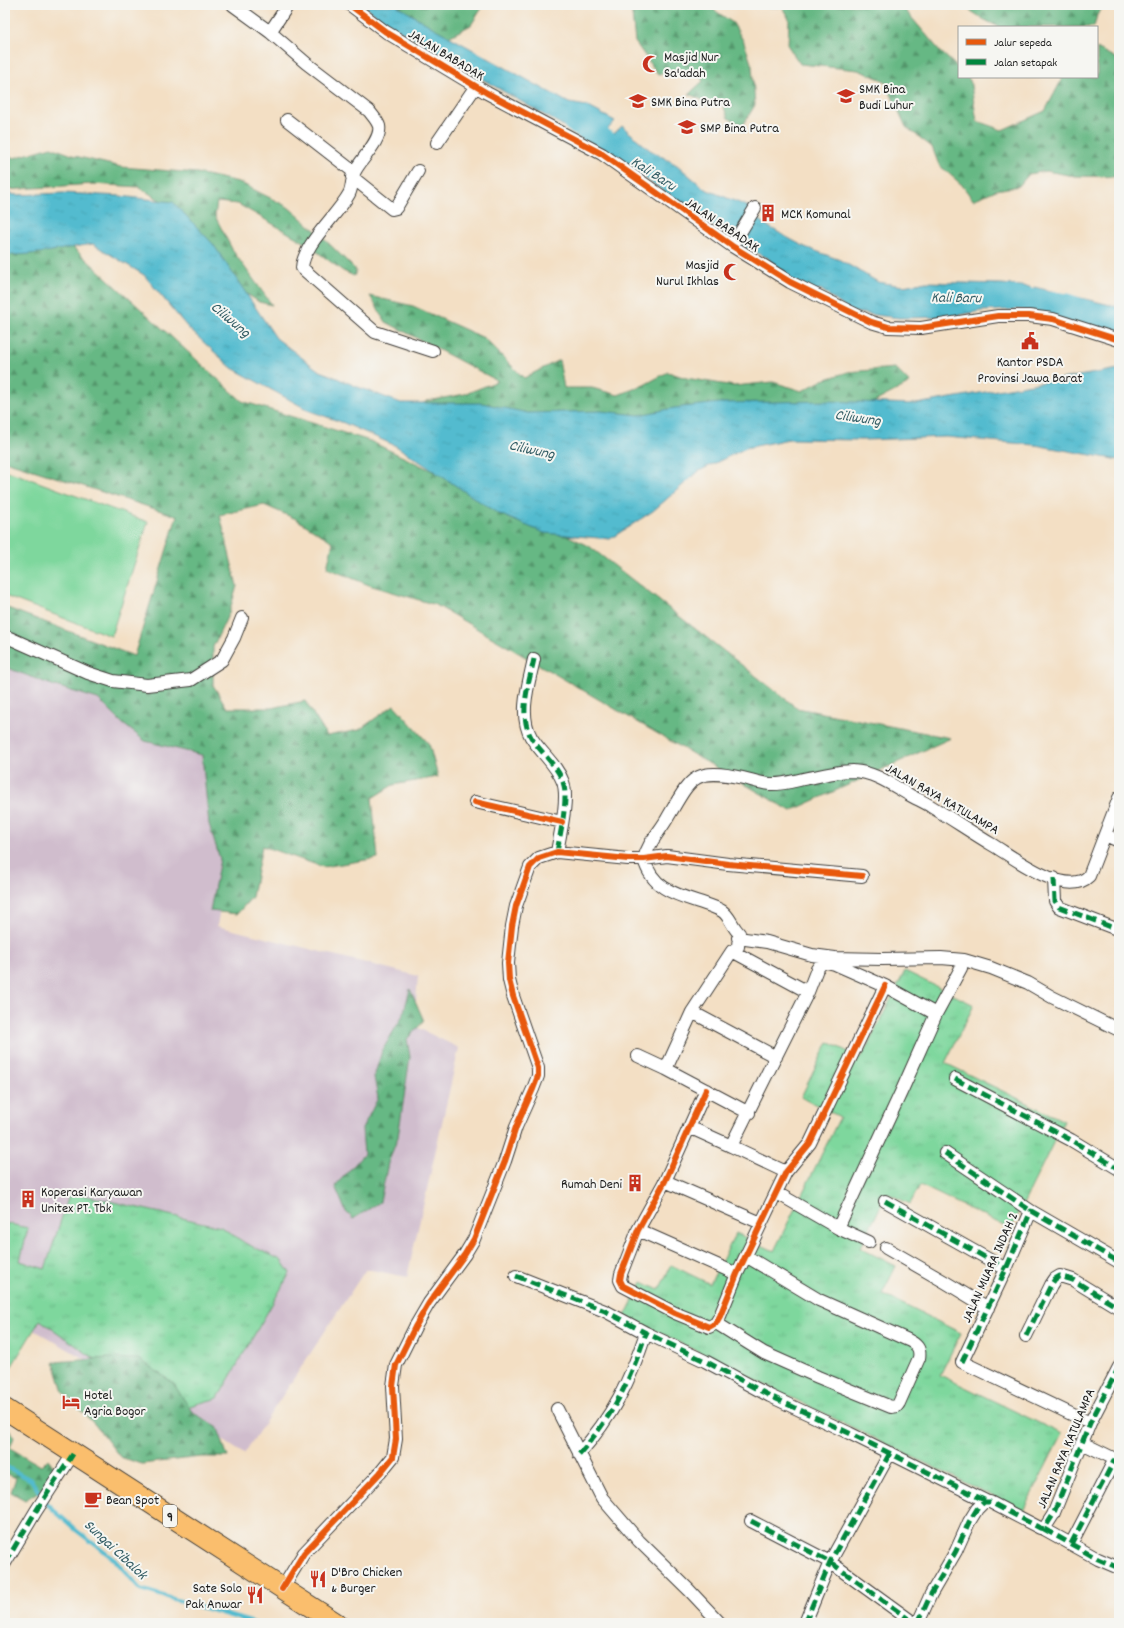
<svg xmlns="http://www.w3.org/2000/svg" width="1124" height="1628" font-family="Dekko,sans-serif">
<defs>
<pattern id="grass-tufts" width="24" height="20" patternUnits="userSpaceOnUse"><rect width="24" height="20" fill="#7ed79d"/><path d="M3 7l-1-3M5 7V3M7 7l1-3M15 17l-1-3M17 17v-4M19 17l1-3" fill="none" stroke="#6cb887"/></pattern>
<pattern id="forest-firs" width="22" height="20" patternUnits="userSpaceOnUse"><rect width="22" height="20" fill="#66b884"/><path d="M5 1l3.5 6h-7zM16 11l3.5 6h-7z" fill="#53956b"/></pattern>
<pattern id="water-ripples" width="26" height="14" patternUnits="userSpaceOnUse"><rect width="26" height="14" fill="#52bbcf"/><path d="M2 4q2-2 4 0t4 0M15 11q2-2 4 0t4 0" fill="none" stroke="#47a0b1"/></pattern>
</defs>
<rect width="100%" height="100%" fill="#f6f6f2"/>
<filter id="ink" filterUnits="userSpaceOnUse"><feTurbulence type="fractalNoise" baseFrequency=".025" numOctaves="2"/><feDisplacementMap in="SourceGraphic" scale="8" xChannelSelector="R" yChannelSelector="G"/><feConvolveMatrix kernelMatrix="1 2 1 2 8 2 1 2 1" color-interpolation-filters="sRGB"/></filter>
<filter id="wash" filterUnits="userSpaceOnUse"><feTurbulence type="fractalNoise" baseFrequency=".012" numOctaves="4" result="noise"/><feDisplacementMap in="SourceGraphic" scale="16" xChannelSelector="R" yChannelSelector="G"/><feGaussianBlur stdDeviation="0.9" result="paint"/><feColorMatrix in="noise" values="0 0 0 0 0 0 0 0 0 0 0 0 0 0 0 0 0 1.4 0 .05"/><feComposite in="paint" operator="in"/></filter>
<g filter="url(#wash)">
<rect width="100%" height="100%" fill="#f3dfc4"/>
<!-- industrial -->
<path fill="#d0bdcd" d="M5,657l240,105 -28,164 201,50 -4,50 45,22 -52,229 -41,-8 -122,185 -55,-36 -162,-92 -22,40z"/>
<!-- grass -->
<path fill="url(#grass-tufts)" stroke="#4d7a5c" d="M905,971l69,34 -29,58 119,58 -53,108 -91,-44 -10,19 -23,-11 -27,55 36,18 -14,28 79,39 -21,42 122,59 -39,77 -398,-195 17,-34 17,8 12,-25 39,19 26,-51 38,18 66,-134 -39,-20 27,-55 33,16z
M70,1192l151,35 24,16 36,17 9,13 -72,125 -32,9 -69,-32 -77,-55 -35,57v-154l23,5 -8,33 25,8z"/>
<!-- forest -->
<path fill="url(#forest-firs)" stroke="#416a50" d="M395,5h89l-13,20 -26,14z
M631,5h76l26,18 11,19 8,24 3,39 -12,20 -15,-7 -5,-13 -12,-1 -22,-10 14,-13 -6,-11 -39,4 -23,-32z
M753,5h152l1,6 34,40 19,18v8h8l3,3 7,41 25,9 43,-19 17,-32 -2,-2h37v-29l22,12v117l-45,-1 -28,-5 -17,3 -10,12 -23,4 -23,10 -11,-15 -23,-20 -7,-18 -26,-20 -21,-46 -27,-11 -58,-6 -12,-18 1,-27 -7,-12h-27z
M962,5h143l-8,10 -3,12h-95l-16,-8z
M51,147l24,9 46,11 76,6 42,9 49,25 28,24 38,37 2,4 -2,4 -11,-5 -39,-29 -66,-38 -21,-2 -2,14 18,35 39,54 -13,-3 -18,-12 -61,-77 -41,-26 -46,-3 -88,6v-36l9,4z
M55,231l187,170 128,40 219,105 208,162 154,30 -160,73 -355,-206 -67,-20 -42,-17 6,-26 -37,-23 -32,-14 -44,10 17,71 -8,27 -16,34v38l14,23h44l34,-7 22,35 32,-6 35,-25 35,39 9,33 -45,8 -21,13 6,60 -55,9 -61,-21 -10,51 -15,17 -27,-3 10,-52 -11,-35 -7,-69 -57,-14 -23,-18 -24,-24 -46,-14 -47,-18v-60l129,49 43,-140 -172,-55v-215z
M370,296l43,10 71,32 40,40 35,-18 5,28h28l26,7 26,-10 24,-13 18,6 48,8 39,-4 29,9 21,-11 25,-8 47,-4 15,15 -47,25 -229,19 -220,-19 13,-7 38,-7 33,-13 -112,-59z
M410,989l14,32 -17,18 3,18 -12,80 -10,26 -8,39 -27,17 -7,-7 -11,-26 29,-32 -2,-25 16,-31 -4,-21 8,-26 21,-36z
M108,1358l31,1 34,24 20,30 24,13 11,31h-27l-59,7 -22,-7 -24,-31 -33,-34 -9,-30z
M10,1430l4,7 -4,11 31,18 7,-7 7,9 -12,21 -18,11 -14,-8 5,-14 -11,-5v-42z"/>
<!-- green -->
<path fill="#7ed79d" stroke="#4d7a5c" d="M5,470l143,52 -37,114 -106,-40z"/>
<!-- water -->
<path fill="url(#water-ripples)" stroke="#376c76" d="M363,5h33l36,22 137,76 18,3 28,15 -20,23 -155,-89 -62,-38z
M622,126l28,24 27,15 28,24 47,19 -19,32 -133,-93z
M5,193l12,2 46,-2 57,3 53,6 40,42 63,94 42,32 40,17 43,16h81l46,10 73,-2 38,4 35,-7 45,-5 108,-2 89,3 203,-35v91l-84,-15 -89,-8 -81,3 -76,-1 -43,9 -47,23 -46,40 -43,28 -66,-6 -47,-20 -101,-67 -52,-23 -34,-12 -78,-43 -44,-40 -44,-53 -51,-31c-29,4 -58,12 -88,11z
M756,217l13,10 21,12 15,8 35,13 38,22 25,4 23,-4 76,2 28,3 -5,22 -44,2 -32,6 -50,1 -48,-6 -31,-23 -6,4 -37,-22 -9,-13 -29,-13z
M1034,287l85,20v31l-89,-28z"/>
<g fill="none" stroke-linecap="round" stroke-linejoin="round">
<!-- stream -->
<path stroke="#52bbcf" stroke-width="4" d="M5,1466l26,14 16,24 30,27 38,29 25,29 114,34"/>
<!-- river -->
<path stroke="#52bbcf" stroke-width="23" d="M574,121l57,37
M996,298h23l48,7 52,18"/>
</g>
</g>
<g filter="url(#ink)">
<g fill="none" stroke-linecap="round" stroke-linejoin="round">
<!-- minor casing -->
<g stroke="#3c3935" stroke-width="14">
<path id="minor" d="M233,5l37,27
M288,5l-18,27 36,31 63,48c3,4 8,9 10,15 3,14 -18,33 -24,45 -4,7 -2,16 -6,23 -12,22 -46,50 -47,74l73,64 58,19
M350,5l36,27 101,61 115,61 130,92 58,36 81,40 17,5 33,1 77,-12h31l24,3 66,21
M287,120l67,52
M437,143l39,-57
M352,177l40,32 4,-1 22,-37
M732,246l23,-38
M5,636l83,37 25,8 34,4 44,-5 31,-20 12,-22 8,-20
M534,659c-5,24 -16,55 -3,78 9,15 26,28 32,45 6,16 -3,52 -6,70
M475,802l87,20
M1105,835l14,6
M1054,878l1,23 4,6 60,23
M738,938l29,4 45,13 23,3 47,1 59,-1 23,2 27,8 37,15 24,14 67,33
M732,951l76,41
M692,1012l84,45
M638,1056l28,13 83,44
M666,1069l26,-57 40,-61 6,-4 1,-14c-7,-6 -9,-17 -17,-22 -5,-3 -11,-5 -17,-7 -27,-9 -53,-14 -61,-45 4,-17 16,-27 24,-42 23,-39 25,-50 75,-39 9,2 17,5 27,6 15,1 29,-5 44,-7 13,-3 26,-6 39,-6 21,1 38,13 55,23 8,5 17,8 24,13 20,12 39,25 59,37 21,12 75,55 98,32l30,-78
M955,1079l116,61 48,29
M706,1090l-41,91 -27,49 -17,44 -1,6 3,6 52,27 34,14 7,-4 4,-7 17,-42 49,-102 24,-29 75,-157
M689,1127l42,19
M945,1153l86,58
M786,1172l-55,-26 77,-154 9,-23 4,-5 5,-2 9,2 50,22 51,28
M665,1181l96,42
M777,1193l61,35 31,14
M885,1201l121,68
M838,1228l65,-140 33,-74 25,-46
M638,1230l99,44
M886,1248l59,34 43,26
M516,1276l89,35 41,22 59,28 65,35 79,37 137,68
M716,1323l48,30 54,24 73,30 6,-1 2,-3 20,-45c2,-10 -3,-14 -11,-18l-89,-40 -73,-44
M1026,1336l25,-51 4,-6 5,-3 13,4 46,28
M557,1409l45,89 37,43 50,49 31,33
M1090,1423l-128,-61 44,-93 25,-58 88,51
M1082,1443l37,18
M579,1454c34,-38 51,-73 67,-121
M751,1521l79,41 84,61
M1044,1529l54,30 21,9
M1071,1544l44,-85
M5,1563l31,-52 37,-57
M282,1589l22,-36 76,-80 13,-16 3,-18 -3,-53 3,-21 19,-38 14,-24 36,-49 9,-15 31,-78 11,-34 17,-38 5,-13v-8l-25,-72 -4,-16 -1,-17 4,-37 4,-20 14,-39 9,-9 18,-6 71,7h16l23,-3 61,8 134,12
M805,1623l25,-61 60,-109
M918,1623l13,-29 25,-43 13,-29 8,-13 7,-7h6l50,26 4,1 9,-14 37,-92 29,-56"/>
</g>
<!-- trunk casing -->
<g stroke="#3c3935" stroke-width="22">
<path id="trunk" d="M5,1409l331,214"/>
</g>
<!-- minor -->
<use href="#minor" stroke="#fff" stroke-width="12"/>
<!-- trunk -->
<use href="#trunk" stroke="#fabe6d" stroke-width="20"/>
<!-- quiet -->
<path stroke="#00873e" stroke-width="5" stroke-dasharray="10 5" stroke-linecap="butt" d="M534,659c-5,24 -16,55 -3,78 9,15 26,28 32,45 6,16 -3,52 -6,70
M1054,878l1,23 4,6 60,23
M955,1079l116,61 48,29
M945,1153l86,58
M885,1201l121,68
M516,1276l89,35 41,22 59,28 65,35 79,37 137,68
M1026,1336l25,-51 4,-6 5,-3 13,4 46,28
M962,1362l44,-93 25,-58 88,51
M579,1454c34,-38 51,-73 67,-121
M751,1521l79,41 84,61
M1044,1529l54,30 21,9
M1071,1544l44,-85
M5,1563l31,-52 37,-57
M805,1623l25,-61 60,-109
M918,1623l13,-29 25,-43 13,-29 8,-13 7,-7h6l50,26 4,1 9,-14 37,-92 29,-56"/>
<!-- cycleway casing -->
<g stroke="#f6f6f2" stroke-width="8">
<path id="cycleway" d="M350,5l36,27 101,61 115,61 130,92 58,36 81,40 17,5 33,1 77,-12h31l24,3 66,21
M475,802l87,20
M706,1090l-41,91 -27,49 -17,44 -1,6 3,6 52,27 34,14 7,-4 4,-7 17,-42 49,-102 24,-29 75,-157
M282,1589l22,-36 76,-80 13,-16 3,-18 -3,-53 3,-21 19,-38 14,-24 36,-49 9,-15 31,-78 11,-34 17,-38 5,-13v-8l-25,-72 -4,-16 -1,-17 4,-37 4,-20 14,-39 9,-9 18,-6 71,7h16l23,-3 61,8 134,12"/>
</g>
<!-- cycleway -->
<use href="#cycleway" stroke="#e8590c" stroke-width="6"/>
</g>
</g>
<!-- icons -->
<defs>
<g id="mosque-bare" transform="scale(1.38)"><path d="M3.5-4.9A6 6 0 1 0 3.5 4.9A5 5 0 1 1 3.5-4.9Z" fill="#c8321e" stroke="#f6f6f2" stroke-width="2.5" paint-order="stroke"/></g>
<g id="school-bare" transform="scale(1.38)"><path d="M0-5L7-2L0 1L-7-2ZM-4 1L0 2.5L4 1V4Q0 6-4 4Z" fill="#c8321e" stroke="#f6f6f2" stroke-width="2.5" paint-order="stroke"/></g>
<g id="building-bare" transform="scale(1.38)"><path d="M-4-6H4V6H1V3H-1V6H-4ZM-2.5-4.3h1.7v1.8h-1.7ZM.8-4.3h1.7v1.8H.8ZM-2.5-1h1.7V.8h-1.7ZM.8-1h1.7V.8H.8Z" fill="#c8321e" stroke="#f6f6f2" stroke-width="2.5" paint-order="stroke"/></g>
<g id="civic-bare" transform="scale(1.38)"><path d="M-.6-6.5H3V-4.5H.6V-3L4-1V1h2V6H-6V1h2V-1L-.6-3ZM-1.2 2.5V6h2.4V2.5Z" fill="#c8321e" stroke="#f6f6f2" stroke-width="2.5" paint-order="stroke"/></g>
<g id="hotel-bare" transform="scale(1.38)"><path d="M-6-4.5h1.5V1H6V5H4.5V3h-9V5H-6ZM-4 0a1.8 1.8 0 1 1 3.6 0ZM.5 0V-2.5h3Q6-2.5 6 0Z" fill="#c8321e" stroke="#f6f6f2" stroke-width="2.5" paint-order="stroke"/></g>
<g id="cafe-bare" transform="scale(1.38)"><path d="M-5.5-4.5H6V0H3Q3 3.5 0 3.5H-2.5Q-5.5 3.5-5.5 0ZM3-3.2v2h1.7v-2ZM-6 4.5H4V6H-6Z" fill="#c8321e" stroke="#f6f6f2" stroke-width="2.5" paint-order="stroke"/></g>
<g id="restaurant-bare" transform="scale(1.38)"><path d="M-5-6h1v4h1v-4h1v4h1v-4h1v5L-1.5 .5V6h-2V.5L-5-1ZM5-6V6H3V1.5H1.5Q1.5-4 5-6Z" fill="#c8321e" stroke="#f6f6f2" stroke-width="2.5" paint-order="stroke"/></g>
</defs>
<g fill-rule="evenodd">
<use href="#mosque-bare" x="651" y="64"/>
<use href="#school-bare" x="846" y="96"/>
<use href="#school-bare" x="638" y="101"/>
<use href="#school-bare" x="687" y="127"/>
<use href="#building-bare" x="768" y="213"/>
<use href="#mosque-bare" x="732" y="272"/>
<use href="#civic-bare" x="1030" y="341"/>
<use href="#building-bare" x="635" y="1183"/>
<use href="#building-bare" x="28" y="1199"/>
<use href="#hotel-bare" x="71" y="1402"/>
<use href="#cafe-bare" x="93" y="1499"/>
<use href="#restaurant-bare" x="318" y="1579"/>
<use href="#restaurant-bare" x="255" y="1595"/>
</g>
<g text-anchor="middle" stroke-width="4" stroke-linejoin="round" paint-order="stroke">
<!-- shield labels -->
<rect fill="#f6f6f2" stroke="#5d5d5c" stroke-width="1" x="163" y="1505" width="14" height="22" rx="3"/>
<g font-size="13" font-weight="bold" fill="#1c1c1c">
<text x="170" y="1521">9</text>
</g>
<!-- street labels -->
<g font-size="14" fill="#1c1c1c" stroke="#f6f6f2">
<text transform="translate(447 54) rotate(31)" y="5">JALAN BABADAK</text>
<text transform="translate(723 224) rotate(34)" y="5">JALAN BABADAK</text>
<text transform="translate(943 798) rotate(30)" y="5">JALAN RAYA KATULAMPA</text>
<text transform="translate(989 1267) rotate(-66)" y="5">JALAN MUARA INDAH 2</text>
<text transform="translate(1065 1448) rotate(-67)" y="5">JALAN RAYA KATULAMPA</text>
</g>
<!-- poi labels -->
<g font-size="14" fill="#1c1c1c" stroke="#f6f6f2" text-anchor="start">
<text x="664" y="61">Masjid Nur<tspan x="664" dy="16">Sa'adah</tspan></text>
<text x="859" y="93">SMK Bina<tspan x="859" dy="16">Budi Luhur</tspan></text>
<text x="651" y="106">SMK Bina Putra</text>
<text x="700" y="132">SMP Bina Putra</text>
<text x="781" y="218">MCK Komunal</text>
<text x="719" y="269" text-anchor="end">Masjid<tspan x="719" dy="16">Nurul Ikhlas</tspan></text>
<text x="1030" y="366" text-anchor="middle">Kantor PSDA<tspan x="1030" dy="16">Provinsi Jawa Barat</tspan></text>
<text x="622" y="1188" text-anchor="end">Rumah Deni</text>
<text x="41" y="1196">Koperasi Karyawan<tspan x="41" dy="16">Unitex PT. Tbk</tspan></text>
<text x="84" y="1399">Hotel<tspan x="84" dy="16">Agria Bogor</tspan></text>
<text x="106" y="1504">Bean Spot</text>
<text x="331" y="1576">D'Bro Chicken<tspan x="331" dy="16">&amp; Burger</tspan></text>
<text x="242" y="1592" text-anchor="end">Sate Solo<tspan x="242" dy="16">Pak Anwar</tspan></text>
</g>
<!-- water labels -->
<g font-size="15" font-style="italic" fill="#325c64" stroke="#f6f6f2">
<text transform="translate(654 173) rotate(33)" y="5">Kali Baru</text>
<text transform="translate(956 297) rotate(1)" y="5">Kali Baru</text>
<text transform="translate(231 319) rotate(40)" y="5">Ciliwung</text>
<text transform="translate(858 417) rotate(8)" y="5">Ciliwung</text>
<text transform="translate(532 449) rotate(12)" y="5">Ciliwung</text>
<text transform="translate(116 1549) rotate(43)" y="5">Sungai Cibalok</text>
</g>
</g>
<!-- margin -->
<rect width="1124" height="1628" fill="none" stroke="#f6f6f2" stroke-width="20"/>
<!-- legend -->
<rect x="958" y="26" width="140" height="52" fill="#f6f6f2" stroke="#9f9f9c"/>
<rect x="966" y="39" width="20" height="6" fill="#e8590c" stroke="#9f9f9c"/>
<text x="994" y="46" font-size="12" fill="#1c1c1c">Jalur sepeda</text>
<rect x="966" y="59" width="20" height="6" fill="#00873e" stroke="#9f9f9c"/>
<text x="994" y="66" font-size="12" fill="#1c1c1c">Jalan setapak</text>
</svg>
